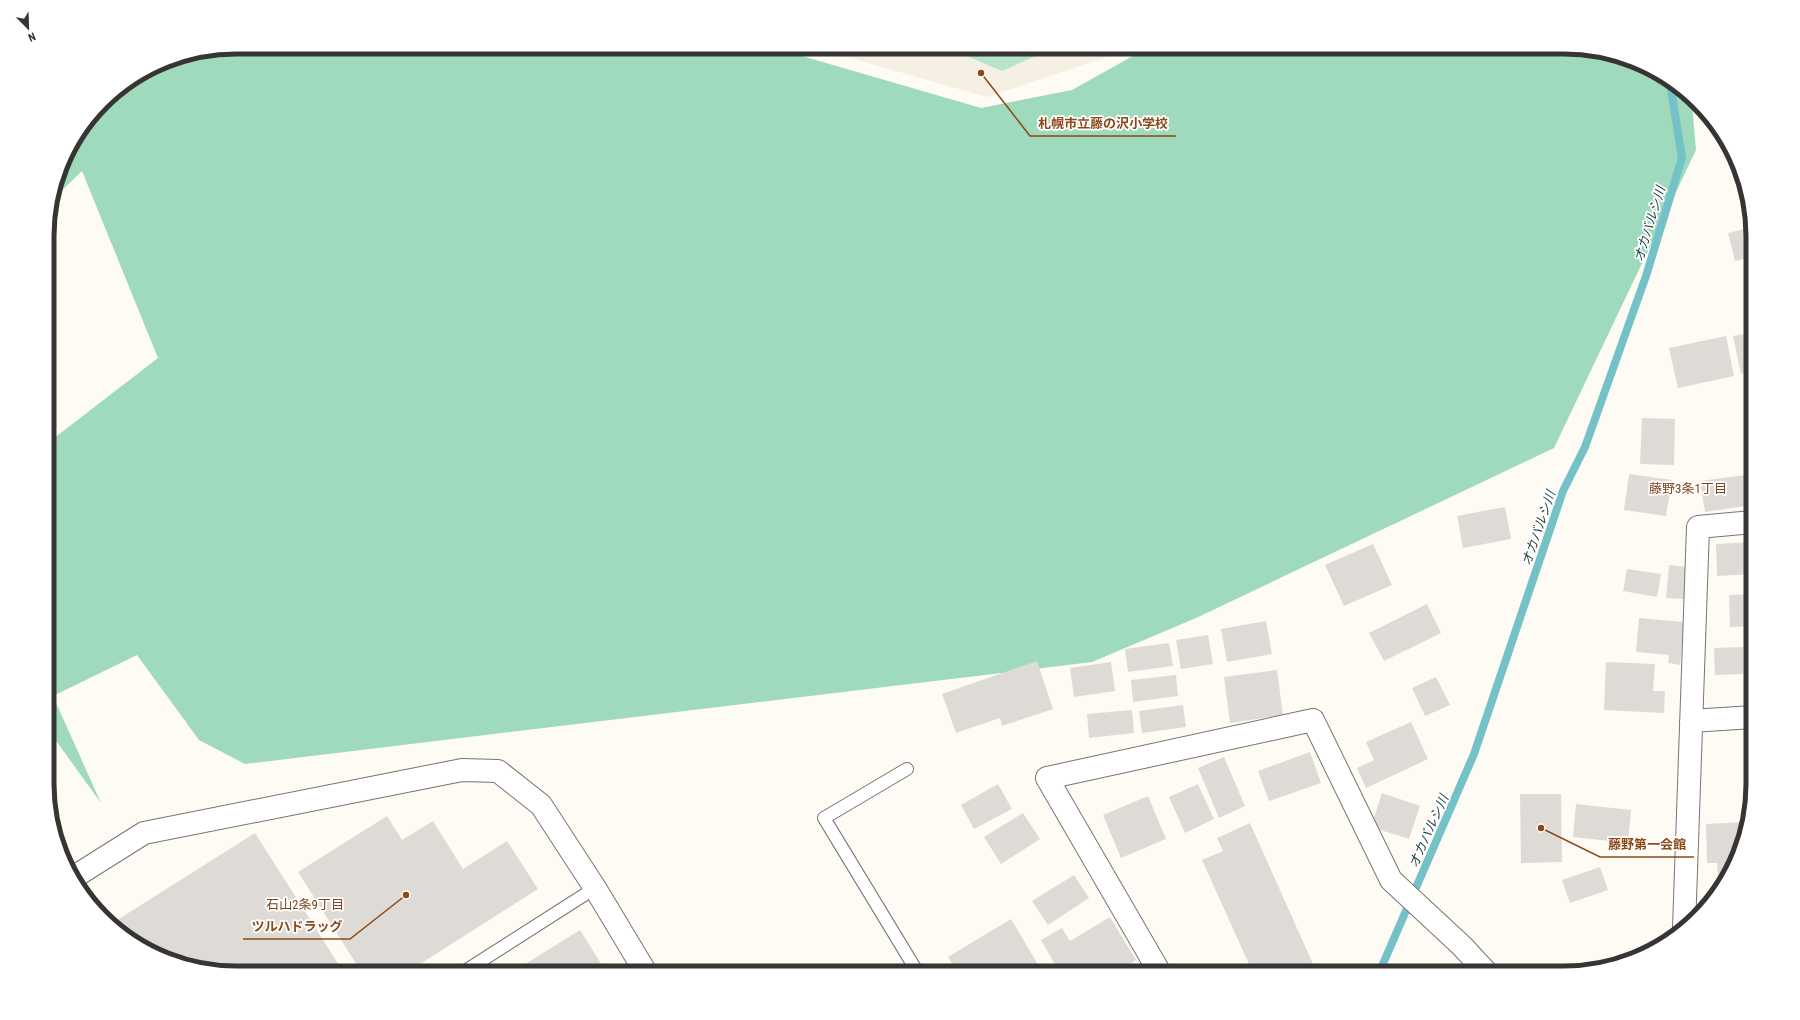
<svg xmlns="http://www.w3.org/2000/svg" width="1800" height="1020" font-family="'Roboto Condensed','Noto Sans JP',sans-serif">
<rect width="100%" height="100%" fill="#fefbf5"/>
<!-- built -->
<path fill="#f5f0e3" d="M812,47h320l-4,3 -141,47z"/>
<!-- green -->
<path fill="#b7e4cc" d="M946,47h110l-54,24z"/>
<!-- forest -->
<path fill="#9edabb" d="M236,47h535l210,61 91,-18 77,-43h415l48,6 46,19 34,32 4,46 -142,298 -358,170 -104,44 -847,102 -46,-24 -62,-85 -84,41 48,107 -52,-72v-289l109,-84 -76,-187 -30,29 15,-48 44,-58 53,-33z"/>
<g fill="none" stroke-linecap="round" stroke-linejoin="round">
<!-- stream -->
<path stroke="#75c1c8" stroke-width="8" d="M1379,973l95,-219 89,-263 22,-44 61,-171 36,-118 -12,-75"/>
</g>
<!-- building -->
<path fill="#dedbd6" d="M1738,166l5,10 4,20 -6,3 -8,-23z
M1753,227v30l-18,4 -7,-28z
M1753,277v28l-2,1 -6,-27z
M1753,332v39l-12,3 -8,-38z
M1726,336l8,40 -56,12 -9,-40z
M1642,418l33,1 -1,46 -34,-1z
M1629,474l43,6 -6,36 -42,-6z
M1753,474v31l-48,7 -5,-31z
M1505,507l6,32 -48,9 -6,-32z
M1753,542v32l-36,2 -1,-32z
M1373,544l19,41 -48,21 -19,-41z
M1669,565l18,2 -3,32 -18,-1z
M1627,569l34,5 -4,23 -34,-6z
M1753,594v32l-23,1 -1,-32z
M1427,604l14,29 -57,28 -15,-28z
M1639,618l45,4 -4,43 -12,-2 1,-8 -33,-3z
M1266,621l6,33 -45,8 -6,-33z
M1208,635l5,29 -32,5 -5,-29z
M1748,640h5v42h-5z
M1169,643l4,23 -45,6 -3,-23z
M1743,647v27l-28,1 -1,-27z
M1037,661l16,48 -51,17 -2,-8 -44,15 -14,-39z
M1111,662l4,29 -41,6 -4,-29z
M1606,662l49,2 -2,27h12l-1,22 -60,-3z
M1277,670l6,45 -53,8 -6,-46z
M1176,675l2,21 -45,6 -2,-22z
M1436,677l14,28 -25,11 -13,-28z
M1183,705l3,22 -44,6 -3,-22z
M1132,710l2,23 -45,5 -2,-24z
M1411,722l17,37 -62,29 -9,-20 17,-8 -8,-18z
M1310,752l11,31 -52,18 -11,-30z
M1224,757l21,49 -26,12 -21,-50z
M998,784l14,25 -38,20 -13,-24z
M1198,784l16,35 -29,14 -16,-36z
M1382,793l38,13 -11,33 -38,-12z
M1520,794h41l1,68 -41,1z
M1148,796l18,43 -45,19 -18,-43z
M1576,804l55,6 -3,33 -55,-6z
M1023,813l17,26 -39,25 -17,-27z
M387,816l15,24 31,-19 30,48 44,-28 31,48 -132,84h-44l-64,-101z
M1745,822l-16,51 -11,5 -1,-15h-10l-1,-39z
M1250,823l67,150h-64l-51,-113 21,-9 -6,-13z
M255,833l89,140h-108l-48,-6 -46,-19 -28,-26z
M1600,867l8,23 -38,13 -8,-23z
M1074,875l15,23 -41,27 -16,-24z
M1110,917l26,43 -22,13h-54l-19,-33 21,-12 8,13z
M1011,919l32,54h-85l-10,-16z
M580,930l27,43h-96z"/>
<g fill="none" stroke-linecap="round" stroke-linejoin="round">
<!-- service casing -->
<g stroke="#777570" stroke-width="14">
<path id="service" d="M907,769l-83,49 94,155
M462,973l133,-85"/>
</g>
<!-- minor casing -->
<g stroke="#777570" stroke-width="24">
<path id="minor" d="M1691,721l62,-4
M74,877l70,-44 318,-63 36,1 43,34 54,83 51,85
M1684,928l14,-401 55,-5
M1160,973l-113,-195 266,-58 78,160 71,66 25,27"/>
</g>
<!-- service -->
<use href="#service" stroke="#fff" stroke-width="12"/>
<!-- minor -->
<use href="#minor" stroke="#fff" stroke-width="22"/>
</g>
<g text-anchor="middle" stroke-width="3.5" stroke-linejoin="round" paint-order="stroke">
<!-- water labels -->
<g font-size="13" font-style="italic" fill="#1d4145" stroke="#fff">
<text transform="translate(1649 224) rotate(-73)" y="5">オカバルシ川</text>
<text transform="translate(1538 528) rotate(-71)" y="5">オカバルシ川</text>
<text transform="translate(1428 831) rotate(-66)" y="5">オカバルシ川</text>
</g>
<!-- neighbourhood labels -->
<g font-size="13" fill="#82451a" stroke="#fff">
<text x="1688" y="493">藤野3条1丁目</text>
<text x="305" y="909">石山2条9丁目</text>
</g>
</g>
<!-- crop -->
<path d="M0 0H1800V1020H0ZM236 54H1564A182 182 0 0 1 1746 236V784A182 182 0 0 1 1564 966H236A182 182 0 0 1 54 784V236A182 182 0 0 1 236 54Z" fill="#fff" fill-rule="evenodd"/>
<path fill="none" stroke="#363533" stroke-width="5" d="M236 54H1564A182 182 0 0 1 1746 236V784A182 182 0 0 1 1564 966H236A182 182 0 0 1 54 784V236A182 182 0 0 1 236 54Z"/>
<!-- callouts -->
<path fill="none" stroke="#8b4918" stroke-width="1.5" d="M981 73L1030 136H1176M1541 828L1600 857H1694M406 895L350 939H243"/>
<g fill="#8b4918" stroke="#fff" stroke-width="1.5">
<circle cx="981" cy="73" r="4"/>
<circle cx="1541" cy="828" r="4"/>
<circle cx="406" cy="895" r="4"/>
</g>
<g font-size="13" text-anchor="middle" font-weight="bold" fill="#8b4918" stroke="#fff" stroke-width="3.5" stroke-linejoin="round" paint-order="stroke">
<text x="1103" y="128">札幌市立藤の沢小学校</text>
<text x="1647" y="849">藤野第一会館</text>
<text x="297" y="931">ツルハドラッグ</text>
</g>
<!-- north arrow -->
<g transform="translate(28 28) rotate(157)" stroke="#ffffff" stroke-width="3" paint-order="stroke">
<path d="M0-3L7 15L0 10L-7 15Z" fill="#363533"/>
<text y="-6" font-size="11" font-weight="bold" text-anchor="middle" fill="#363533">N</text>
</g>
</svg>
